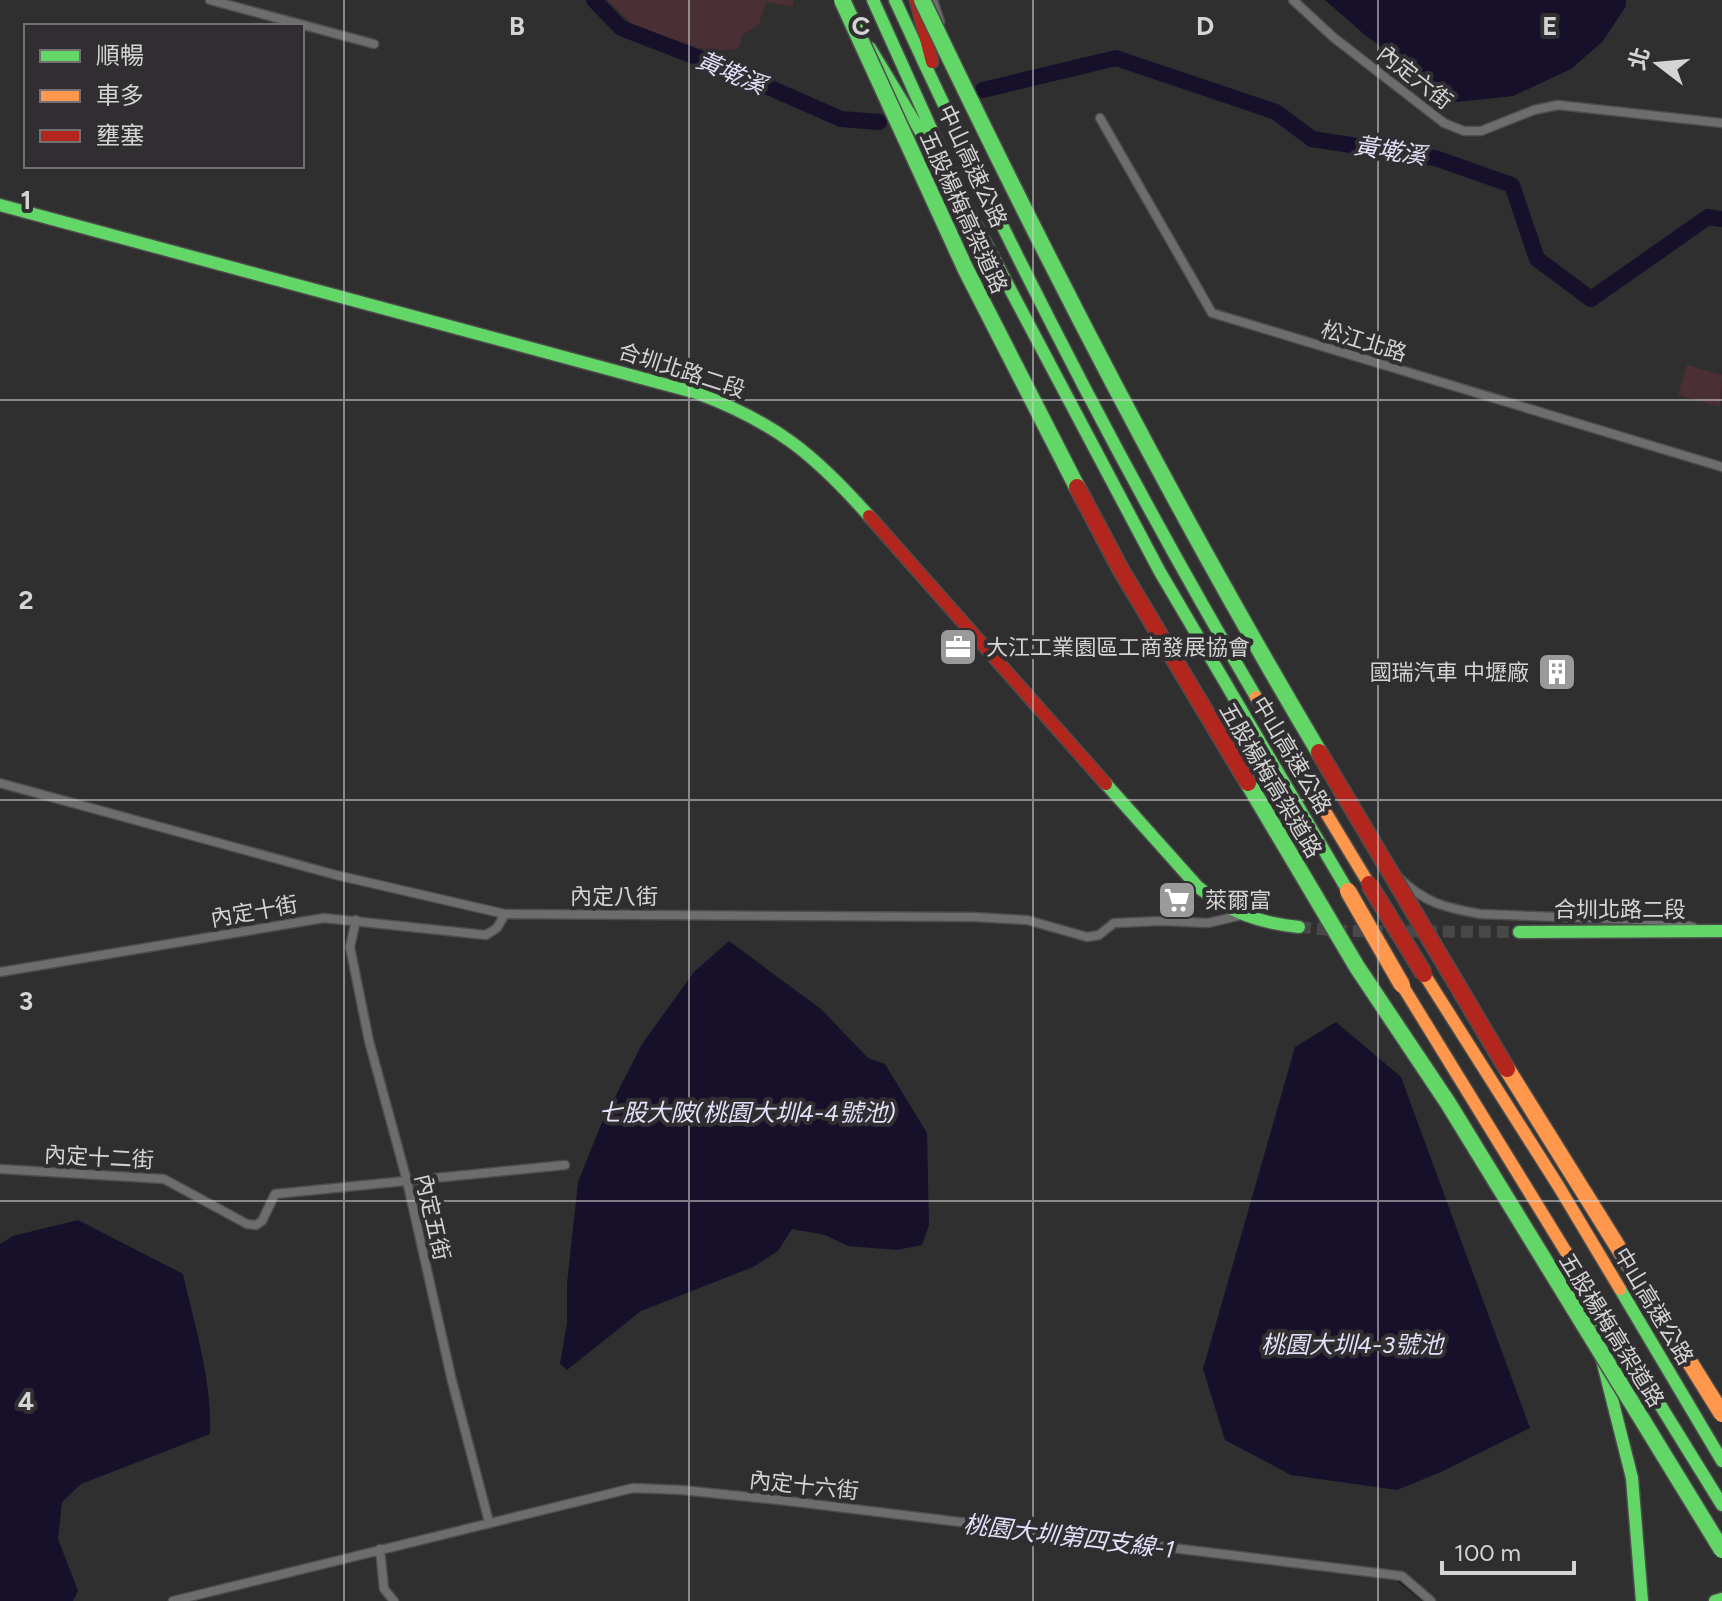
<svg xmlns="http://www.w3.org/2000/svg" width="1722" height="1601" font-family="Figtree,'Noto Sans TC',sans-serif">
<rect width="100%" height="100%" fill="#2f2f2f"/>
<!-- green -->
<path fill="#4a2f34" d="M607,0h187l-1,7 -27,-5 -8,24 -15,8 -5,15 -29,2 -73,-24z
M1687,365l35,10 -2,32 -42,-12z"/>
<!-- water -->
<path fill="#17102a" d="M1325,0h301v6l-23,35 -32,28 -58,27 -57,6 -91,-67z
M729,941l92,68 47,49 17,6 42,69 2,92 -7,20 -25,5 -49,-4 -23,-11 -33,-6 -14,22 -25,16 -112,44 -74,59 -7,-6 7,-41v-39l11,-102 22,-55 42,-83 52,-72z
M1336,1022l65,55 129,351 -89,44 -44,18 -106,-15 -66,-35 -22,-71 92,-322z
M78,1220l105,54c12,54 29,104 27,160l-129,50 -19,18 -4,37 20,52 -5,10h-73v-357l13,-8z"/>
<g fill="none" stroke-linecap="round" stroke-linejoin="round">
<!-- stream -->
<path stroke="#17102a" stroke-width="3" d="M1396,1578l28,23
M191,1601l27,-7"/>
<!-- river -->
<path stroke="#17102a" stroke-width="16" d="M594,0l27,28 104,40 116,51 38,3
M983,90l133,-32 160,54 36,27 123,19 77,27 25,74 54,40 117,-82 14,2"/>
<!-- secondary-tunnel -->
<path stroke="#484848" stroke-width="12" stroke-dasharray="12 6" stroke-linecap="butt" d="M1299,927l43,4 177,1"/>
<!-- street casing -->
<g stroke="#4d4d4d" stroke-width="11">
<path id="street" d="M210,0l164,44
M933,0l7,22
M1293,0l40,37 111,86 20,8h17l53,-21 24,-5 164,18
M1100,118l112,195 510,154
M0,783l336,92 169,39 468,3 54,3 60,17 12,-2 15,-12 49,-2 45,2 30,-7
M1398,877c27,26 45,30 82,37l188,7 25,6
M356,920l-6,27 19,94 38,140 45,200 37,141
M0,972l324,-54 162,17 11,-7 8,-14
M0,1169l164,10 83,45 9,1 6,-4 13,-27 290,-29
M380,1549l4,40 10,12
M173,1601l460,-113 49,2 106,11 614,75 29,25"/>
</g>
<!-- fast casing -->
<g stroke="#4d4d4d" stroke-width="15">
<path id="fast" d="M873,0l92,204 195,368 188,319
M895,0c109,238 228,471 361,697
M870,48l58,96
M0,205l697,188c79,30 117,61 172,123
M1106,784l92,103c31,25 61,36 101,40
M1519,932l203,-1
M1578,1285l16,43 38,150 10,123
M1620,1289l102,172
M1649,1387l73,118
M1715,1601l7,-2"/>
</g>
<!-- slow casing -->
<g stroke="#4d4d4d" stroke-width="15">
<path id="slow" d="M1256,697l113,187
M1424,974l135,213 61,102
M1402,985l247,402"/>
</g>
<!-- jam casing -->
<g stroke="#4d4d4d" stroke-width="15">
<path id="jam" d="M916,0l16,62
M869,516l237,268"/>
</g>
<!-- street -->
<use href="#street" stroke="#6e6d6d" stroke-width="8"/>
<!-- fast -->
<use href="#fast" stroke="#63d668" stroke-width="12"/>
<!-- slow -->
<use href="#slow" stroke="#ff974d" stroke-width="12"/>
<!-- jam -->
<use href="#jam" stroke="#b3261e" stroke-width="12"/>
<!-- fast-bridge casing -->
<g stroke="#4d4d4d" stroke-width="19" stroke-linecap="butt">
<path id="fast-bridge" d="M842,0l124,270 111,217
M922,0c122,256 252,508 397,752
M1248,783l109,184 91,136 274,447"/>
</g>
<!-- slow-bridge casing -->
<g stroke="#4d4d4d" stroke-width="19" stroke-linecap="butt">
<path id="slow-bridge" d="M1348,891l54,94
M1507,1069l215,345"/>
</g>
<!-- jam-bridge casing -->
<g stroke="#4d4d4d" stroke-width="19" stroke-linecap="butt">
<path id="jam-bridge" d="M1077,487l44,83 127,213
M1319,752l188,317
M1369,884l55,90"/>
</g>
<!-- fast-bridge -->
<use href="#fast-bridge" stroke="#63d668" stroke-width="16"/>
<!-- slow-bridge -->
<use href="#slow-bridge" stroke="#ff974d" stroke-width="16"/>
<!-- jam-bridge -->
<use href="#jam-bridge" stroke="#b3261e" stroke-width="16"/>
</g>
<!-- grid -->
<path fill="none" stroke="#d5d4d5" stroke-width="2" stroke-opacity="0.55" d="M344,0v1601M689,0v1601M1033,0v1601M1378,0v1601M0,400h1722M0,800h1722M0,1201h1722"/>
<!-- icons -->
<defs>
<g id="office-square" transform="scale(2)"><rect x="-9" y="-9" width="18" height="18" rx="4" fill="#9b9a9b" stroke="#302e30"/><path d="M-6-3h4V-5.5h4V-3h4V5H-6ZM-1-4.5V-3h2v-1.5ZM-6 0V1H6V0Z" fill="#fff"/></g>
<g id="building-square" transform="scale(2)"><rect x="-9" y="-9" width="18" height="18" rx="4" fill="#9b9a9b" stroke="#302e30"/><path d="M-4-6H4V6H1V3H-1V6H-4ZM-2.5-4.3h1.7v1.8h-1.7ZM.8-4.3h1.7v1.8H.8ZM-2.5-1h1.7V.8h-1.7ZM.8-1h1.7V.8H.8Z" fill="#fff"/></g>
<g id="supermarket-square" transform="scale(2)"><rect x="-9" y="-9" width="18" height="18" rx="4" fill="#9b9a9b" stroke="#302e30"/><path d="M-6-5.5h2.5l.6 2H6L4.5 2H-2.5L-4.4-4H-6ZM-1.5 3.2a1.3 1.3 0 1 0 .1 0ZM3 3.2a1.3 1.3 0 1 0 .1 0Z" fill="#fff"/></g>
</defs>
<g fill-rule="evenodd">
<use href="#office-square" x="958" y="647"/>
<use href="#building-square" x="1557" y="672"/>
<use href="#supermarket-square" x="1177" y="900"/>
</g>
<g text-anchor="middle" stroke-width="8" stroke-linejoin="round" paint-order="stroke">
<!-- street labels -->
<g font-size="22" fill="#d5d4d5" stroke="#302e30">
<text transform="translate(1415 77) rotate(38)" y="8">內定六街</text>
<text transform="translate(973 166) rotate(65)" y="8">中山高速公路</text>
<text transform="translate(964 212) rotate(65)" y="8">五股楊梅高架道路</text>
<text transform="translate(1364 341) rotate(17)" y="8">松江北路</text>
<text transform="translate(682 370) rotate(18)" y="8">合圳北路二段</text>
<text transform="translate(1292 755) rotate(59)" y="8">中山高速公路</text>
<text transform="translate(1271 780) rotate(59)" y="8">五股楊梅高架道路</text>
<text x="614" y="904">內定八街</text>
<text x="1620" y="917">合圳北路二段</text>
<text transform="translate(254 911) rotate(-10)" y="8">內定十街</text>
<text transform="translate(99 1157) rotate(3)" y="8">內定十二街</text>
<text transform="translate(433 1217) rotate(77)" y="8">內定五街</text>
<text transform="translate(1654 1306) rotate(59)" y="8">中山高速公路</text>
<text transform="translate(1612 1330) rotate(58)" y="8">五股楊梅高架道路</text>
<text transform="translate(804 1485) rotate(6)" y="8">內定十六街</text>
</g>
<!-- poi labels -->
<g font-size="22" fill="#d5d4d5" stroke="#302e30" text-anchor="start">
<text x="986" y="655">大江工業園區工商發展協會</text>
<text x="1529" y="680" text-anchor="end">國瑞汽車 中壢廠</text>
<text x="1205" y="908">萊爾富</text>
</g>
<!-- water labels -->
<g font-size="24" font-style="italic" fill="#e5e0f9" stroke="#302e30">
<text transform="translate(731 73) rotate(23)" y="8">黃墘溪</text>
<text transform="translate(1390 151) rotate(9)" y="8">黃墘溪</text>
<text x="747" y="1121">七股大陂(桃園大圳4-4號池)</text>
<text x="1352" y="1353">桃園大圳4-3號池</text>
<text transform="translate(1069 1537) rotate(7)" y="8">桃園大圳第四支線-1</text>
</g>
</g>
<g font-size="26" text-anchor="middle" font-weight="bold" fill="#d5d4d5" stroke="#302e30" stroke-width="8" stroke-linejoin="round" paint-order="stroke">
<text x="517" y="35">B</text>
<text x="861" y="35">C</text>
<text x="1205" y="35">D</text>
<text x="1550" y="35">E</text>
<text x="26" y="209">1</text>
<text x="26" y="609">2</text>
<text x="26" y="1010">3</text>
<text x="26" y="1410">4</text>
</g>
<!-- legend -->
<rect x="24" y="24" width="280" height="144" fill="#302e30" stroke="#727072" stroke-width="2"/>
<rect x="40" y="50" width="40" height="12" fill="#63d668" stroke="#727072" stroke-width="2"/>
<text x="96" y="64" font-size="24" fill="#d5d4d5">順暢</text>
<rect x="40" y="90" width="40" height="12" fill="#ff974d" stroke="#727072" stroke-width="2"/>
<text x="96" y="104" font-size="24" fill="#d5d4d5">車多</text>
<rect x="40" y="130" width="40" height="12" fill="#b3261e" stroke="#727072" stroke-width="2"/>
<text x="96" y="144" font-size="24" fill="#d5d4d5">壅塞</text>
<!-- north arrow -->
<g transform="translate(1658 64) rotate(286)" stroke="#302e30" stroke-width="6" paint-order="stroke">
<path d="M0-6L14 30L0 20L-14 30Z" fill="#d5d4d5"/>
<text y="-12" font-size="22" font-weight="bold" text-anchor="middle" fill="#d5d4d5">北</text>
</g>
<!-- scale -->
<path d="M1442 1561v12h132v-12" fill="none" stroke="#d5d4d5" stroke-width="4"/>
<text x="1454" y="1561" font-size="24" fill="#d5d4d5" stroke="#302e30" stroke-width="6" paint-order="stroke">100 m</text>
</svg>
